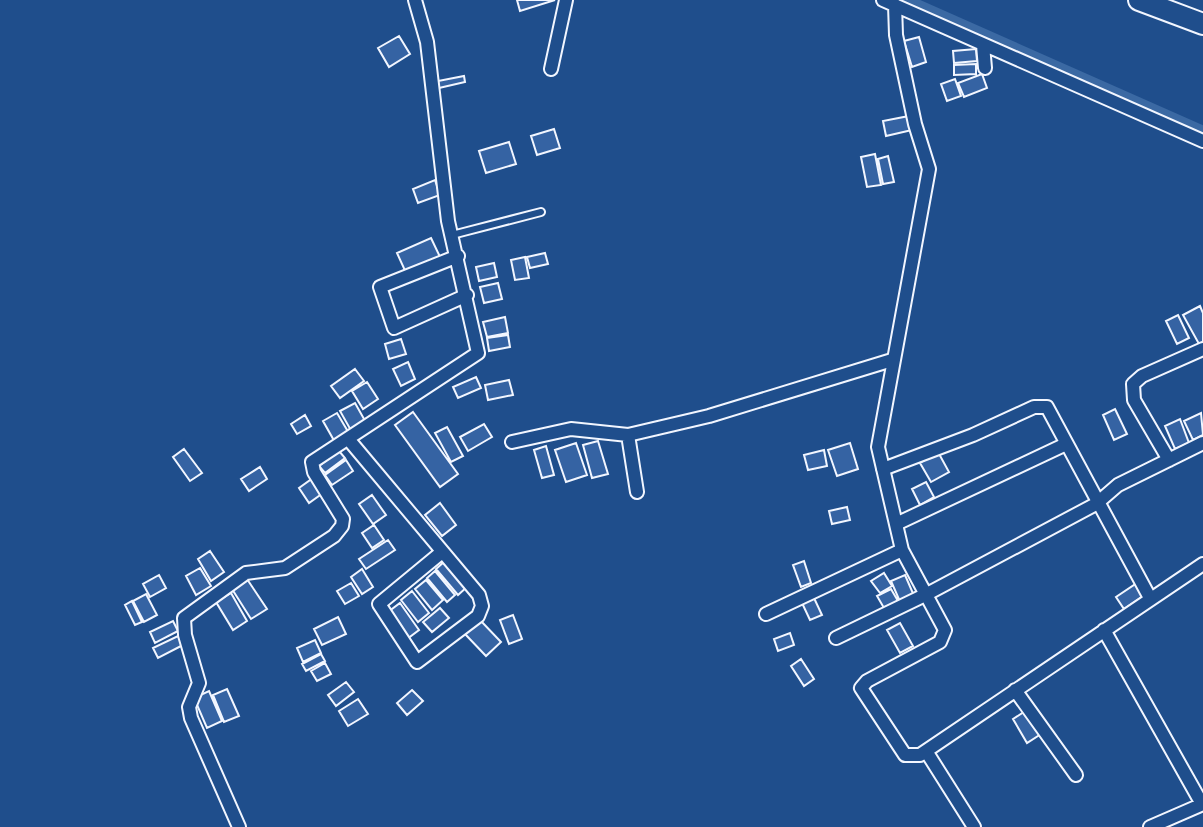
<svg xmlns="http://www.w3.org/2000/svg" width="1203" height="827" font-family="'PT Sans',sans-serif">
<rect width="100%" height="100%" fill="#1f4e8c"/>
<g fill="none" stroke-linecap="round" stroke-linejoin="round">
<!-- canal -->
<path stroke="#3b69a3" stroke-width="14" d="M903,0l300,133"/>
</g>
<!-- building -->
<path fill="#3563a3" stroke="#f2f6ff" stroke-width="2" d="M517,0h38l-35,11z
M399,36l11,18 -21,13 -11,-19z
M919,37l7,25 -14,5 -8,-26z
M976,49l1,12 -23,2 -1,-12z
M976,64v10l-22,1v-10z
M982,74l5,14 -23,9 -6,-14z
M464,76l1,6 -26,6 -1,-7z
M955,79l6,17 -14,5 -6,-17z
M909,116l3,14 -26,6 -3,-15z
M554,129l6,19 -23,7 -6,-19z
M509,142l7,22 -30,9 -7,-22z
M875,154l6,31 -14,2 -6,-30z
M888,156l6,26 -11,2 -5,-25z
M435,180l5,15 -22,8 -5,-14z
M431,238l10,21 -34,16 -10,-22z
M545,253l3,11 -18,4 -3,-11z
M525,257l4,21 -14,2 -4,-20z
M494,263l3,14 -18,4 -3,-14z
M498,283l4,16 -18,4 -4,-16z
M1200,306l3,7v29l-4,2 -16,-29z
M1178,315l11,23 -12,6 -11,-23z
M505,317l3,16 -21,4 -4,-15z
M508,335l2,12 -21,4 -2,-13z
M401,339l5,15 -17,5 -4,-15z
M408,362l7,17 -14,7 -8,-17z
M355,369l9,12 -24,17 -9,-12z
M476,377l5,11 -23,10 -5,-11z
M509,380l4,15 -25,5 -3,-15z
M367,382l11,17 -15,10 -11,-18z
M355,403l13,23 -15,8 -13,-23z
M1115,409l12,25 -13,6 -11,-25z
M413,412l45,62 -18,13 -45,-62z
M337,413l13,22 -14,9 -13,-23z
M1201,413l2,22 -10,5 -9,-19z
M305,415l6,11 -14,8 -6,-10z
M1180,419l9,24 -14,6 -10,-23z
M484,424l8,13 -24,14 -8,-14z
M447,427l16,29 -12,6 -16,-29z
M598,441l10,33 -16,4 -9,-33z
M576,443l11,32 -21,7 -11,-32z
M850,443l8,26 -21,7 -9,-26z
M546,446l8,29 -12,3 -8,-28z
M184,449l18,24 -12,8 -17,-24z
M824,450l3,16 -19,4 -4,-15z
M339,451l6,7 -20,15 -6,-7z
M938,452l11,20 -18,10 -11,-19z
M346,460l7,11 -21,14 -7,-10z
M260,467l7,12 -18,12 -8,-12z
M313,478l10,15 -14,10 -10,-15z
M926,482l8,15 -14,8 -8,-16z
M372,495l14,20 -13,9 -14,-20z
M440,503l16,22 -14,11 -17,-21z
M847,507l3,13 -18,4 -3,-13z
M374,525l10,15 -12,8 -10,-15z
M388,540l7,10 -29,19 -7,-10z
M210,551l14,21 -13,9 -13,-22z
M445,561l22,26 -9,8 -22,-26z
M804,561l7,22 -10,4 -8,-22z
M200,568l11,18 -15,9 -10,-19z
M362,569l11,18 -11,7 -11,-17z
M435,571l20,24 -8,7 -20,-24z
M884,573l8,13 -12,7 -9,-12z
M159,575l7,13 -16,9 -7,-13z
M905,575l10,23 -14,6 -10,-23z
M247,579l20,30 -16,10 -19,-30z
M426,580l17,20 -11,10 -17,-21z
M351,583l8,13 -14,8 -8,-13z
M1137,583l8,12 -21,14 -8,-12z
M891,589l7,12 -14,7 -7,-12z
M412,591l17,22 -11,9 -17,-22z
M231,593l16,28 -14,9 -17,-28z
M146,594l11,21 -13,7 -11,-21z
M814,598l8,17 -12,5 -8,-17z
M132,601l10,21 -7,3 -10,-20z
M400,603l19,27 -12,9 -19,-27z
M440,608l9,10 -17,14 -9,-10z
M513,615l9,24 -13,5 -9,-24z
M338,617l8,17 -24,11 -8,-16z
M480,620l21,22 -15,14 -21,-22z
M173,621l5,10 -23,12 -5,-11z
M900,623l13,23 -13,7 -13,-23z
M790,633l4,12 -16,6 -4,-12z
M178,636l5,9 -25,13 -5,-10z
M315,640l6,13 -18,9 -6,-14z
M321,654l4,7 -19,10 -4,-7z
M801,659l13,20 -10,7 -13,-20z
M325,663l6,11 -14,7 -6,-10z
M346,682l8,10 -18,14 -8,-11z
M227,689l12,27 -15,6 -11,-27z
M412,690l11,11 -16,14 -10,-12z
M209,691l13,30 -15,7 -13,-30z
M358,699l10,15 -20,12 -9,-15z
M1027,710l14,24 -14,9 -14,-24z"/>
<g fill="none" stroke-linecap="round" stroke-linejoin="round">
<!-- lane casing -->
<g stroke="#f2f6ff" stroke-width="10">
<path id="lane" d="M452,235l89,-23"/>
</g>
<!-- street casing -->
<g stroke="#f2f6ff" stroke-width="16">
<path id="street" d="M883,0l320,141
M895,5l1,30 19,89 14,45 -51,278 24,103 43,80 -5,12 -73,39 -6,7 44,67h15l283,-191
M983,45l2,23
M551,69l15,-69
M458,256l-78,31 14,41 73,-33
M628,435l9,57
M349,440l130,155 3,11 -4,10 -61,46 -38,-58 63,-52
M512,442l59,-13 57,6 81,-19 183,-56
M1169,460l-35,-60 -1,-16 9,-8 61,-27
M883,469l90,-34 61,-28h13l103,191
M896,524l168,-79
M766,614l136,-64
M1104,630l98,174
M836,638l91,-44 169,-90 22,-19 85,-42
M1015,690l61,85
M926,751l48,76
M239,827l-48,-109 -2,-11 10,-24 -14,-48 -1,-17 62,-45 39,-5 49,-32 8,-10 1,-7 -29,-47 -2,-10 166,-109 -30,-132 -21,-179 -12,-42
M1150,827l53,-23"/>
</g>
<!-- primary casing -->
<g stroke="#f2f6ff" stroke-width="24">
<path id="primary" d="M1139,0l64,24"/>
</g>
<!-- lane -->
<use href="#lane" stroke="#1f4e8c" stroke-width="6"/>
<!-- street -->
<use href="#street" stroke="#1f4e8c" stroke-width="12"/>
<!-- primary -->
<use href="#primary" stroke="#1f4e8c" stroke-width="20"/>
</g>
</svg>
